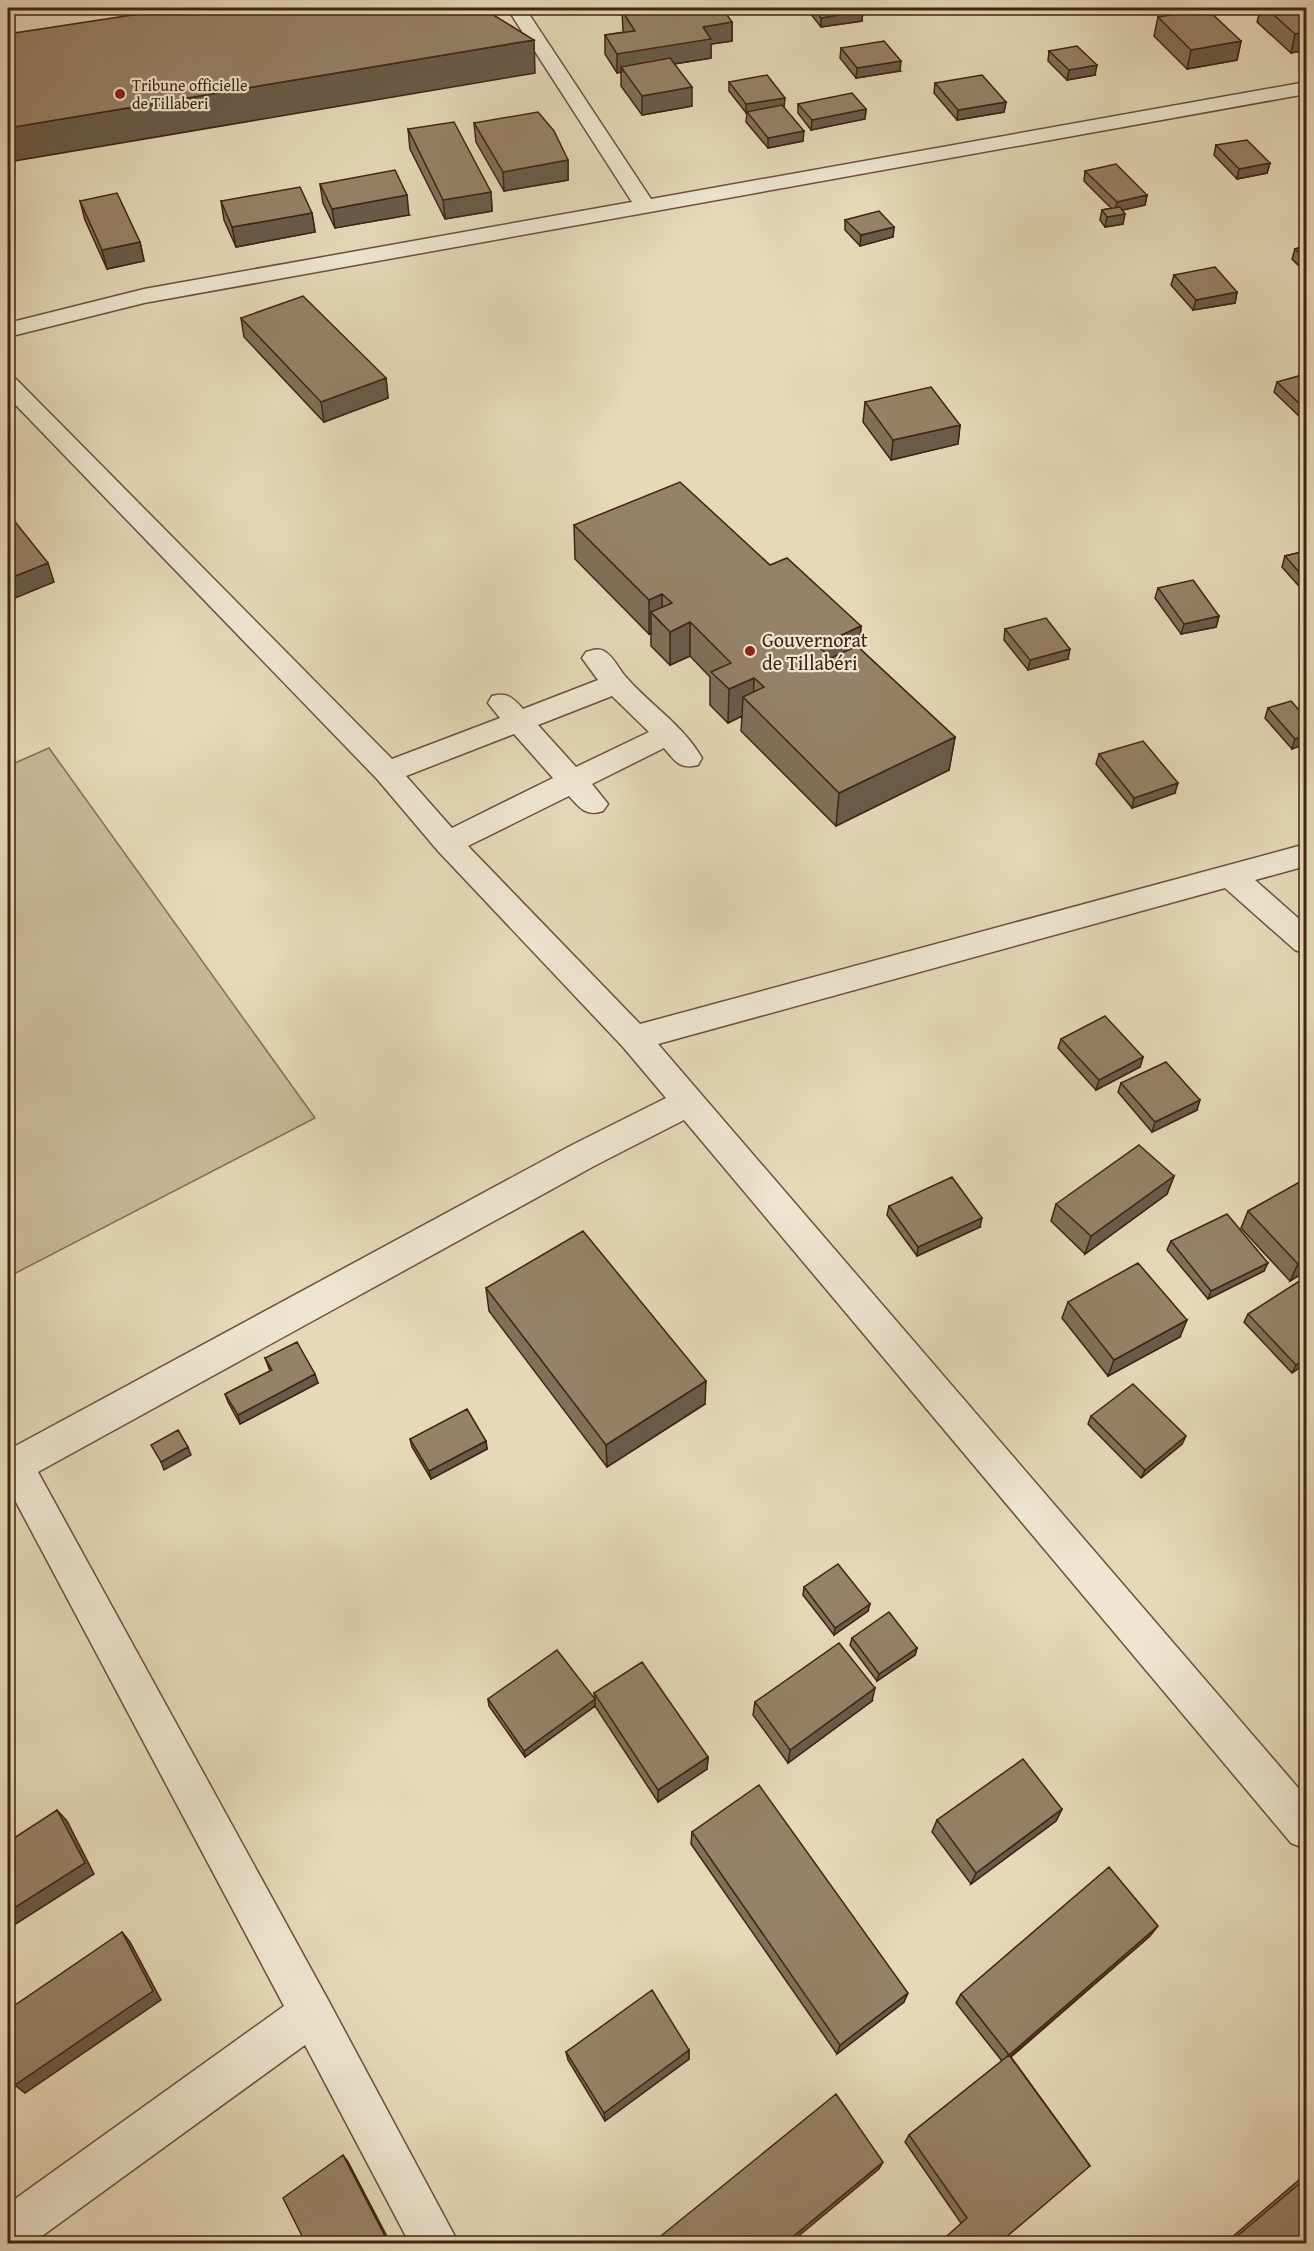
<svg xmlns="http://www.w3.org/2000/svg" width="1314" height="2251" font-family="'Gentium Book Plus',serif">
<rect width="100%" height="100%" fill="#e5d9b8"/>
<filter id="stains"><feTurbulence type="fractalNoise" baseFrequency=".00333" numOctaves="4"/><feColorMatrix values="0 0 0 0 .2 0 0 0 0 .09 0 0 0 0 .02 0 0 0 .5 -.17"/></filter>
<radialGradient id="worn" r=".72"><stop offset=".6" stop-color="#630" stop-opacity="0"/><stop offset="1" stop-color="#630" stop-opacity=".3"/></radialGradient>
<!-- green -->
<path fill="#c9ba9c" stroke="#856e58" stroke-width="1.5" d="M49,748l266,370 -307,159v-511z"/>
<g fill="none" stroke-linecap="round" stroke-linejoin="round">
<!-- minor casing -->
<g stroke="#6a503d" stroke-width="3">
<path id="minor" d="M507,8h18l126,191 655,-117v12l-1162,209 -136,34v-14l136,-34 488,-87z
M8,377l8,2 376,380 108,-41 -12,-15 4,-7c16,-4 21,2 31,13l75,-29 -16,-22 4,-6c7,-2 12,-4 18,-1 9,5 15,18 21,25 25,29 58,49 77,82l-4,7c-18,5 -23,-4 -34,-17l-72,36 16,20 -5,7c-17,6 -23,-3 -34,-15l-101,50 172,178 666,-180v22l-51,14 51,45v29l-11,-4 -70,-62 -567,156 648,753v52l-15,-6 -607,-723 -88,45 -558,307 289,526 132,246h-49l-105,-199 -274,199h-23v-40l276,-198 -276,-519v-37l564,-305 94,-47 -43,-51 -185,-196 -61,-72 -369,-382zM612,696l37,36 -73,35 -38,-42zM514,734l39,44 -101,50 -46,-52z"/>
</g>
<!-- minor -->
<use href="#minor" fill="#eee6d1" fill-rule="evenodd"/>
</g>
<!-- wall -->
<path fill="#81705a" stroke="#412314" stroke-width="1.5" d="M806,8h54l2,13 -41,6z
M1261,8h45v42l-15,3 -34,-31z
M622,11l110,11v19l-21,3v14l-37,6 18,42 -50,9 -21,-29v-14l-4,1 -12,-19v-19l19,-3 -1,-2z
M1158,17l83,24 -4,19 -50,9 -33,-33z
M841,48l59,23 -44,7 -16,-20z
M1049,51l46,24 -28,5 -19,-19z
M729,82l55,26 19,33 -35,7 -22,-26 1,-8 -18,-23z
M935,83l71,19 -2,10 -47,8 -23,-27z
M798,104l68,5 -1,10 -54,11 -13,-17z
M474,123l94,37v20l-64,11 -28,-49z
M408,129l83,63 1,19 -47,8 -35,-70z
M1216,145l54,18 -3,10 -30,6 -23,-24z
M1085,171l62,24 -2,10 -23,5 1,14 -18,3 -5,-7 2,-10 9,-2 -27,-27z
M320,184l89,31 -74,13 -12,-25z
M80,201l60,41 4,19 -37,8 -22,-49z
M221,201l91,12 3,19 -79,15 -12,-27z
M845,220l49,7 -1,10 -33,9 -15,-16z
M1306,246v27l-14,-14 3,-10z
M1174,275l63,17 -2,11 -42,7 -22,-25z
M241,318l145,60 2,20 -64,24 -80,-85z
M1306,374v43l-5,1 -27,-26 3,-10z
M865,402l95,23 -2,19 -67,16 -28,-38z
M574,525l196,40 91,61 -2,22 96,89 -6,33 -113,56 -95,-95 1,-15 -14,7 -18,-18v-28l-20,-21 -20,9 -19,-19v-13l-2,1 -74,-75z
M1306,551v43l-24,-27 3,-11z
M1158,588l61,28 -3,11 -35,7 -26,-36z
M1005,629l63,30 -40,11 -24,-30z
M1268,708l38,10 -14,31 -27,-31z
M1099,754l76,39 -43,15 -36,-44z
M1061,1039l82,18 -3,10 -44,23 -38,-42z
M1121,1083l76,27 -45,22 -34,-40z
M1174,1176l-7,18 -82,60 -34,-33 5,-17z
M1306,1180v91l-16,10 -49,-53 7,-17z
M889,1206l91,21 -63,29 -30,-41z
M1171,1241l93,30 -56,28 -41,-49z
M1306,1285v78l-14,10 -48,-51 4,-8z
M486,1288l219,116 -98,63 -118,-156z
M1068,1302l112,35 -72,39 -46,-58z
M265,1358l53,25 -78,41 -12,-22 -3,-8 45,-23z
M1091,1416l91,28 -41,34 -53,-54z
M410,1439l76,2 1,8 -56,30 -19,-32z
M804,1587l64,24 -34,24 -31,-40z
M852,1638l65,10 -2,7 -38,26 -27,-36z
M594,1693l114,64 -1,12 -49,33 -63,-96 -70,51 -36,-51 -1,-7h107z
M872,1701l-84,62 -35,-48 2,-13z
M1062,1809l-6,12 -85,63 -39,-52 5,-12z
M692,1832l212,170 -67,52 -146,-210z
M1150,1936l-139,121 79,109 -129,57 -56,-81 4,-7 93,-74 -46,-58 5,-9z
M689,2050v9l-84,62 -37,-61 -2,-8z
M1306,2174v70h-82z"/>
<!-- shaded-wall -->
<path fill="#695b4a" stroke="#412314" stroke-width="1.5" d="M962,8h24l-25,4z
M863,11l-1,10 -41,6v-9z
M732,22v19l-21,3v14l-87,14 -3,-5v5l-4,1v-19l86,-27z
M1306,32v18l-15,3 4,-19z
M534,40l1,33 -527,89v-34z
M1241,41l-4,19 -50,9 4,-19z
M901,61l-1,10 -44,7 1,-10z
M1097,65l-2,10 -28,5 2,-10z
M692,87v19l-50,9v-19z
M785,98l-1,10 -37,4 -1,2v-10z
M1006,102l-2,10 -47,8 1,-10z
M866,109l-1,10 -54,11 1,-10z
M804,131l-1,10 -35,7v-10z
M568,160v20l-64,11 -1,-19z
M1270,163l-3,10 -30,6 2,-10z
M491,192l1,19 -47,8 -2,-19z
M407,195l2,20 -74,13 -3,-19z
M1147,195l-2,10 -30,7 2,-10z
M312,213l3,19 -79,15 -4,-20z
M1125,214l-2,10 -18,3 2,-10z
M894,227l-1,10 -33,9 1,-11z
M140,242l4,19 -37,8 -5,-19z
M1237,292l-2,11 -42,7 3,-10z
M386,378l2,20 -64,24 -3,-20z
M1306,407v10l-5,1 3,-10z
M960,425l-2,19 -67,16 2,-20z
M48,563l6,19 -46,19v-22z
M662,594v30l-11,-12v21l-2,1v-34z
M1219,616l-3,11 -35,7 3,-10z
M690,622v34l-20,9v-33z
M861,626l-3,34 -43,20 3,-34z
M1070,649l-2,10 -40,11 2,-10z
M754,678l-1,29 -10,-10 -1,19 -14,7 1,-34z
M1306,735v9l-14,5 3,-10z
M955,737l-6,33 -113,56 3,-33z
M1178,783l-3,10 -43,15 2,-10z
M1143,1057l-3,10 -44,23 3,-10z
M1200,1100l-3,10 -45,22 3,-10z
M1174,1176l-7,18 -82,60 6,-18z
M982,1218l-2,9 -63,29 1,-9z
M1306,1259v12l-16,10 8,-17z
M1268,1263l-4,8 -56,28 3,-8z
M1187,1320l-7,17 -72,39 6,-16z
M1306,1358v5l-14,10 4,-8z
M315,1374l3,9 -78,41 -2,-9z
M706,1381l-1,23 -98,63 -1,-22z
M1186,1436l-4,8 -41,34 4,-8z
M486,1441l1,8 -56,30 -2,-8z
M188,1447l3,8 -27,15 -3,-8z
M870,1604l-2,7 -34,24 1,-7z
M917,1648l-2,7 -38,26 2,-7z
M875,1688l-3,13 -84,62 2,-13z
M595,1699v7l-70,51 -1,-6z
M708,1757l-1,12 -49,33v-12z
M1062,1809l-6,12 -85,63 5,-11z
M57,1810l10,11 27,53 -86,55v-17z
M1158,1926l-8,10 -147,127 6,-8z
M122,1932l8,10 31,58 -136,93 -10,-8z
M908,1993l-4,9 -67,52 3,-9z
M689,2050v9l-84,62 -1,-8z
M343,2155l5,7 43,82h-2z
M883,2162l-4,7 -90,75h-5z"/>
<!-- building -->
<path fill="#968269" stroke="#412314" stroke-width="1.5" d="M178,8h304l52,32 -526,88v-94z
M645,8h77l10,14 -29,5 8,12 -94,15 -12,-19 30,-4 -13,-20z
M814,8h46l3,3 -42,7z
M1266,8h40v24l-11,2z
M1207,9l34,32 -50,9 -33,-33z
M884,41l17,20 -44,7 -16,-20z
M1077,46l20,19 -28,5 -20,-19z
M670,58l22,29 -50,9 -21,-29z
M767,75l18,23 -39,6 -17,-22z
M982,75l24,27 -48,8 -23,-27z
M852,93l14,16 -54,11 -14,-16z
M782,105l22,26 -36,7 -21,-26z
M538,112l16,19 14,29 -65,12 -29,-49z
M454,122l37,70 -48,8 -35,-71z
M1247,140l23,23 -31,6 -23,-24z
M1116,164l31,31 -30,7 -32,-31z
M395,170l12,25 -75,14 -12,-25z
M300,187l12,26 -80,14 -11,-26z
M117,193l23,49 -38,8 -22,-49z
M1120,207l5,7 -18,3 -5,-7z
M879,211l15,16 -33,8 -16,-15z
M1306,246v14l-11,-11z
M1215,267l22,25 -41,8 -22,-25z
M303,296l83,82 -65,24 -80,-84z
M1306,374v33l-2,1 -27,-26z
M931,387l29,38 -67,15 -28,-38z
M680,482l90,83 17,-7 74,68 -43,20 13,12 26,-12 98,91 -116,56 -96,-96 21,-10 -10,-9 -25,11 -18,-17 20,-9 -41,-41 -20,10 -19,-20 21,-9 -10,-9 -13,6 -75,-75z
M8,513l40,50 -40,16z
M1306,551v29l-21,-24z
M1193,580l26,36 -35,8 -26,-36z
M1046,618l24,31 -40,11 -25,-31z
M1291,701l15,17v17l-11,4 -27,-31z
M1143,741l35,42 -44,15 -35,-44z
M1105,1016l38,41 -44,23 -38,-41z
M1166,1062l34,38 -45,22 -34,-39z
M1139,1145l35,31 -83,60 -35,-32z
M952,1177l30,41 -64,29 -29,-41z
M1305,1179l1,1v79l-8,5 -50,-53z
M1227,1214l41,49 -57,28 -40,-50z
M583,1231l123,150 -100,64 -120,-157z
M1138,1263l49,57 -73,40 -46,-58z
M1301,1280l5,5v73l-10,7 -48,-51z
M297,1342l18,32 -77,41 -13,-21 47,-24 -7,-12z
M1133,1384l53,52 -41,34 -54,-54z
M467,1409l19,32 -57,30 -19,-32z
M178,1430l10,17 -27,15 -10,-17z
M838,1564l32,40 -35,24 -31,-41z
M889,1612l28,36 -38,26 -27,-36z
M839,1643l36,45 -85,62 -35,-48z
M557,1650l38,49 -71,52 -36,-52z
M642,1662l66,95 -50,33 -64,-97z
M1023,1759l39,50 -86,64 -39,-53z
M759,1785l149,208 -68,52 -148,-213z
M57,1810l28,53 -77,49v-70z
M1109,1867l49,59 -149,129 -48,-61z
M122,1932l31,59 -138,94 -7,-14v-61z
M652,1990l37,60 -85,63 -38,-61z
M1009,2055l81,111 -92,78h-60l29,-26 -58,-83z
M836,2094l47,68 -99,82h-133z
M343,2155l46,89h-83l-23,-46z
M1306,2178v66h-78z"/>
<!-- markers -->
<g fill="#8f2418" stroke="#eee6d1" stroke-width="2">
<circle cx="120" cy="94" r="6"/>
<circle cx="750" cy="651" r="6"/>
</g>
<g text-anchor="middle" stroke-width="4.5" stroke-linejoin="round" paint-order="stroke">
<!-- far-poi labels -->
<g font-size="16" fill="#412314" stroke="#eee6d1" text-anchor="start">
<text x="132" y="91">Tribune officielle<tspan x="132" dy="18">de Tillaberi</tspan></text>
</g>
<!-- poi labels -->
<g font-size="20" fill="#412314" stroke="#eee6d1" text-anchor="start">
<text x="762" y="647">Gouvernorat<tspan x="762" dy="23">de Tillabéri</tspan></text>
</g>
</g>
<!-- margin -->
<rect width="1314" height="2251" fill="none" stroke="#e5d9b8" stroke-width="30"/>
<rect x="9" y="9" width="1296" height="2233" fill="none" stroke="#412314" stroke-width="3"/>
<rect x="15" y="15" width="1284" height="2221" fill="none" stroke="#412314" stroke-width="1.5"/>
<rect width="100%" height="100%" filter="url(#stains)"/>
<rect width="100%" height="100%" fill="url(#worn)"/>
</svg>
